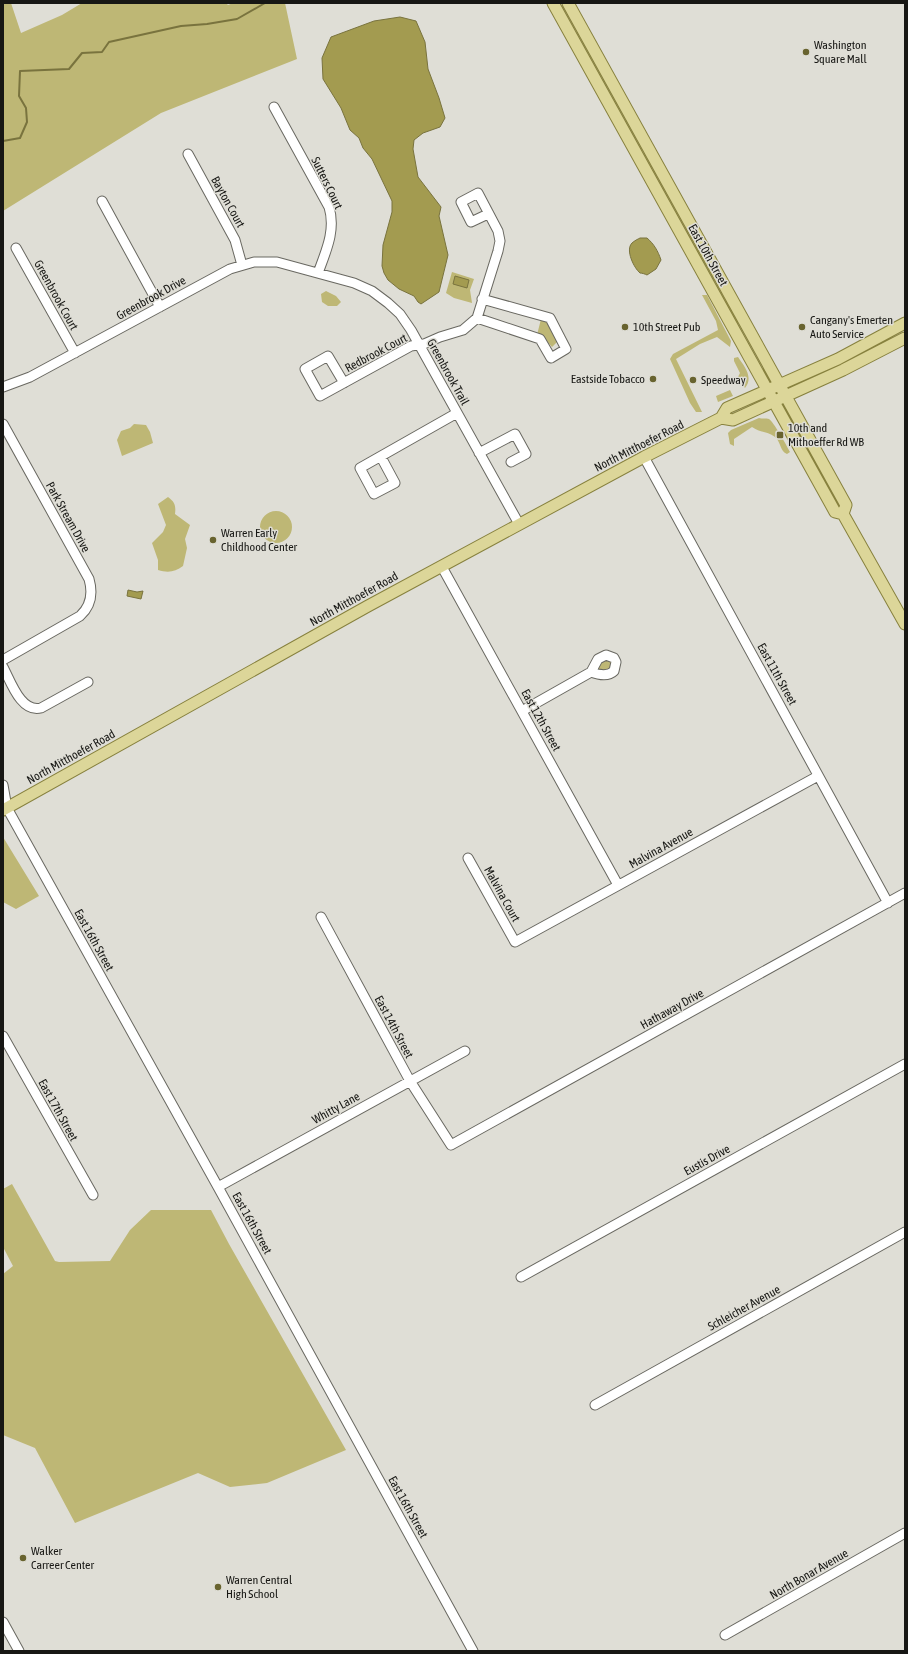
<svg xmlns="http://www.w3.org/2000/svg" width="908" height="1654" font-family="'Asap Condensed',sans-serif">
<rect width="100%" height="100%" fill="#dfded6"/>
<!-- green -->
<path fill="#beb775" d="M3,3h8l10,30 41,-18 20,-12h144l2,2 5,-2h52l12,56 -136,54 -158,98z
M452,272l22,7 -4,11 2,13 -18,-5 -8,-5z
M708,275h2l29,47 -3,2z
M326,291l10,5 5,6 -4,4h-9l-6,-4 -1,-8z
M702,295h5l24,46 -1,6 -13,-10 -17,7 -24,15 26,53h-6l-6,-9 -20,-44 3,-5 45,-24 -2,-9z
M541,319h3l14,14v8l-6,6 -10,-11 -5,-1z
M738,357c6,9 16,20 7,31l-7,-11 2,-4 -6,-12v-3z
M730,390l3,6 -15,6 -2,-6z
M759,418c3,1 7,0 10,1 4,2 18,27 21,33l-3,2c-7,-3 -6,-11 -11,-16 -7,-7 -16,-5 -24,-11l-18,12v7l-4,-2 -2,-11 3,-3z
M134,424l12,1 4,7 3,11 -31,13 -5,-16 4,-9 9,-3z
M813,464h3l25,43 -3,2z
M168,497c7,5 8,9 7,17l15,11 -5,14 2,9 -4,18c-8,6 -15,7 -25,4v-10l-6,-17 11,-11 3,-7 -8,-21z
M260 527a16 16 0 1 1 32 0a16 16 0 1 1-32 0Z
M602,659h8l3,5 -1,5 -4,3 -14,-1z
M3,837l36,59 -23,13 -13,-7z
M12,1184l43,77 4,1 51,-1 20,-31 21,-20h60l18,34 117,206 -79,33 -37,4 -32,-14 -123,50 -40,-75 -32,-13v-161l10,-8 -10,-19v-58z"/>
<!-- water -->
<path fill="#a39b50" stroke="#79733e" d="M400,17l16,4 9,21 3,27 11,29 6,20 -5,9 -17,6 -9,7 -1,9 5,28 23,30 -2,9 9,39 -9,37 -18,12 -3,-2 -4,-6 -15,-7 -11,-9 -4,-7 -2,-7 1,-21 9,-33v-11l-20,-42 -9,-11 -4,-10 -9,-8 -9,-22 -18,-29 -1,-21 9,-21 43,-16z
M640,238h7c7,6 11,13 14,22l-5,9 -9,6c-2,-1 -5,-2 -7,-2 -6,-5 -15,-23 -8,-30 2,-2 6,-4 8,-5z
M455,276l14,4 -2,8 -14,-4z
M128,590l9,2 6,-1 -2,8 -14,-3z"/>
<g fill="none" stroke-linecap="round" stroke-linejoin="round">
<!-- stream -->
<path stroke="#79733e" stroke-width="2" d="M3,141l17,-3 7,-16 -1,-14 -7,-12 1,-25 49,-2 13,-16 20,-1 7,-10 72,-16 26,-2 30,-5 28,-16"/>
<!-- minor casing -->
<g stroke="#696861" stroke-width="11">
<path id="minor" d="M274,107l55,100c7,23 -3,44 -11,66
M188,154l47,86 7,25
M102,201l58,106
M16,248l59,105
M477,318l63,21 11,19 15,-9 -16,-31 -68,-19
M344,383l-16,-27 -23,13 15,27 91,-50 13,-2 16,-7 23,-7 14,-12 21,-67 2,-10 -2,-10 -20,-38 -17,9 10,20 17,-8
M3,387l27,-10 200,-108 24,-7h23l77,21 18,8 16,12 12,11 11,16 108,194
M3,424l86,155c4,14 2,27 -9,37l-77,44
M479,453l36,-19 11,20 -15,8
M381,457l14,26 -21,11 -14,-26 97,-55
M644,457l244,446
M442,567l176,318
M606,655l8,3 2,4 -2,9c-6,6 -15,4 -23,1l7,-13z
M3,667c8,15 18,46 38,41l47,-26
M522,711l69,-39
M3,785l4,23
M3,804l4,4 211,379 255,464
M468,858l47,84 303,-166
M321,917l89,164 41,64 454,-252
M3,1036l90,159
M218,1187l247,-136
M521,1277l384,-213
M595,1405l310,-173
M3,1622l16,29
M725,1635l180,-102"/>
</g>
<!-- major casing -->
<g stroke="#87813e" stroke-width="13">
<path id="major" d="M553,3l282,509 8,2 62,110
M568,3l278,502 -3,9
M721,418l12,2 110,-50 62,-32
M3,810l365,-204 276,-149 77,-39 6,-10 111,-49 67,-36"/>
</g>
<!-- minor -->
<use href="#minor" stroke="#fff" stroke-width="9"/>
<!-- major -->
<use href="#major" stroke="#dcd699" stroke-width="11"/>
</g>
<!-- markers -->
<g fill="#68632f" stroke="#dfded6" stroke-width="1.5">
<circle cx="806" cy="52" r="4"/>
<circle cx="625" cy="327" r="4"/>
<circle cx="802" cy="327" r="4"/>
<circle cx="653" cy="379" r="4"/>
<circle cx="693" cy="380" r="4"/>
<rect x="776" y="431" width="8" height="8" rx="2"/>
<circle cx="213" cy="540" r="4"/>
<circle cx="23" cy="1558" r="4"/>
<circle cx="218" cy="1587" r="4"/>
</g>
<g text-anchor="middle" stroke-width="3" stroke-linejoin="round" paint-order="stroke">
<!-- poi labels -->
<g font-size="12" fill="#171714" stroke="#dfded6" text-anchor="start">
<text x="814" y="49">Washington<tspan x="814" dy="14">Square Mall</tspan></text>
<text x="810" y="324">Cangany's Emerten<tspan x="810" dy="14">Auto Service</tspan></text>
<text x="633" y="331">10th Street Pub</text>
<text x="645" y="383" text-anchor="end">Eastside Tobacco</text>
<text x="701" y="384">Speedway</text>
<text x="788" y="432">10th and<tspan x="788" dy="14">Mithoeffer Rd WB</tspan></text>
<text x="221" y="537">Warren Early<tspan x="221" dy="14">Childhood Center</tspan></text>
<text x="31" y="1555">Walker<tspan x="31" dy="14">Carreer Center</tspan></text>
<text x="226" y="1584">Warren Central<tspan x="226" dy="14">High School</tspan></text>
</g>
<!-- street labels -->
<g font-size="12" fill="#171714" stroke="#dfded6">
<text transform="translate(327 183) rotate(64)" y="4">Sutters Court</text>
<text transform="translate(228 202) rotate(61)" y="4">Bayton Court</text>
<text transform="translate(708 255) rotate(61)" y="4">East 10th Street</text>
<text transform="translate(56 295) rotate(61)" y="4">Greenbrook Court</text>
<text transform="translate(151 298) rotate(-29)" y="4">Greenbrook Drive</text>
<text transform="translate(376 353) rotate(-28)" y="4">Redbrook Court</text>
<text transform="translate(448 372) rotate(61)" y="4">Greenbrook Trail</text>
<text transform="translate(639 446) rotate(-27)" y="4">North Mitthoefer Road</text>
<text transform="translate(68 517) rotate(61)" y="4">Park Stream Drive</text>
<text transform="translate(354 599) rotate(-29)" y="4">North Mitthoefer Road</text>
<text transform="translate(777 674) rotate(61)" y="4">East 11th Street</text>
<text transform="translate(541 720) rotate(61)" y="4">East 12th Street</text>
<text transform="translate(71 757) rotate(-29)" y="4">North Mitthoefer Road</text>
<text transform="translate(661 848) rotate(-29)" y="4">Malvina Avenue</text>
<text transform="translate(502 894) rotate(61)" y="4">Malvina Court</text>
<text transform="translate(94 940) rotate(61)" y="4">East 16th Street</text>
<text transform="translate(672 1009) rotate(-29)" y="4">Hathaway Drive</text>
<text transform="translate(394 1027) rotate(62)" y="4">East 14th Street</text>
<text transform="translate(336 1108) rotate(-29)" y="4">Whitty Lane</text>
<text transform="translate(58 1110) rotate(61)" y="4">East 17th Street</text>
<text transform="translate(707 1160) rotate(-29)" y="4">Eustis Drive</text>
<text transform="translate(252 1223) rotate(61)" y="4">East 16th Street</text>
<text transform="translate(744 1308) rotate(-29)" y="4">Schleicher Avenue</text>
<text transform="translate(408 1507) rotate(61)" y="4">East 16th Street</text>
<text transform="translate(809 1574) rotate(-30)" y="4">North Bonar Avenue</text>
</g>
</g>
<!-- border -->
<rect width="908" height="1654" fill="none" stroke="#171714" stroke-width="8"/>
</svg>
